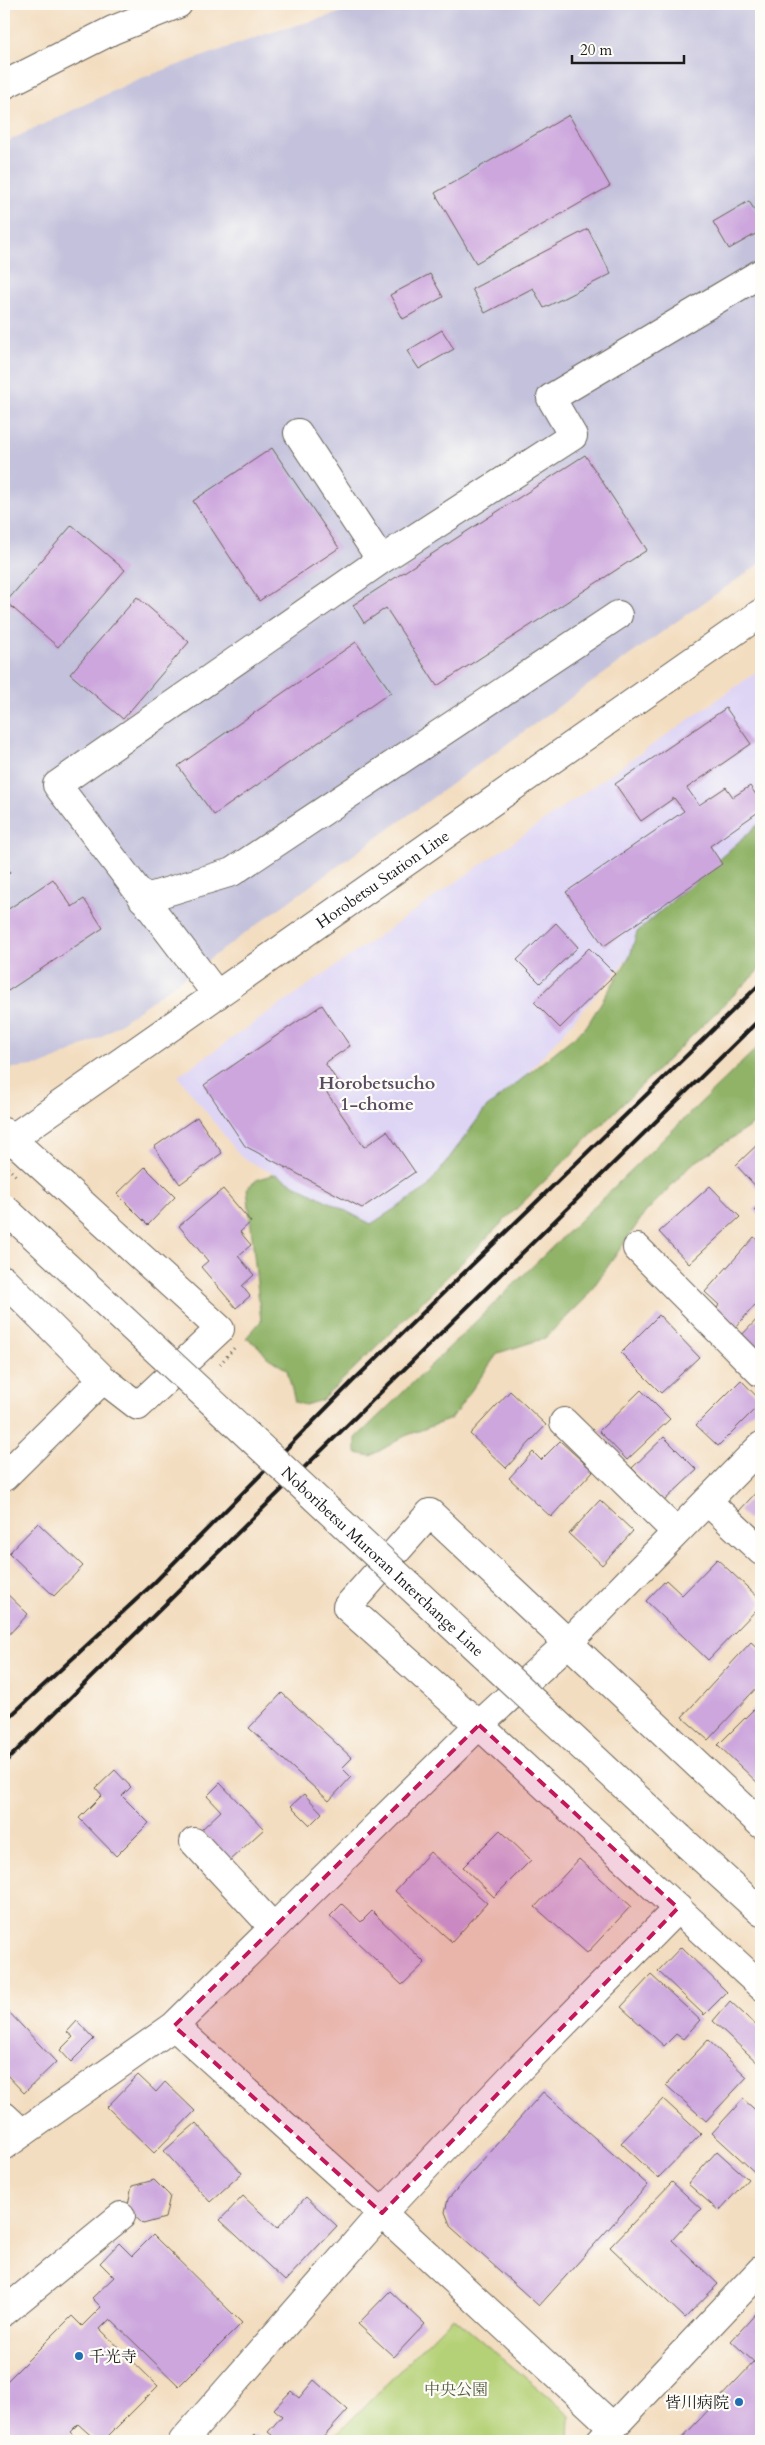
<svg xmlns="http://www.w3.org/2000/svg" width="765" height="2445" font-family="Cardo,'Noto Serif JP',serif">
<rect width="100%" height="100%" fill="#fdfcf7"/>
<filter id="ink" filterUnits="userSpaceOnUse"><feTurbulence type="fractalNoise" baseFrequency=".02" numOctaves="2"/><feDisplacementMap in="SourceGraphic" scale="10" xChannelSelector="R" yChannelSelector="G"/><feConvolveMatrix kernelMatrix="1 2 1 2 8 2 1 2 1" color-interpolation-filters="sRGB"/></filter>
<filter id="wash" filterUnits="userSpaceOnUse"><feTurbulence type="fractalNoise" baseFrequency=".0096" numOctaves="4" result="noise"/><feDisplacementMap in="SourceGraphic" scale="20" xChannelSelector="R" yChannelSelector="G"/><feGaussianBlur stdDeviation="1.12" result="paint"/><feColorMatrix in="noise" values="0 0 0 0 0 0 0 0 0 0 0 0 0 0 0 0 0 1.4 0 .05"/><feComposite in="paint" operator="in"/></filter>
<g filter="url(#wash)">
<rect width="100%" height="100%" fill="#f3ddc0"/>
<!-- built -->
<path fill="#ded5f5" d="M761,669v169l-131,118 -203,232 -56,36 -130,-67 -63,-81z"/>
<!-- industrial -->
<path fill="#c3c1db" d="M371,4h390v559l-81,56 -580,419 -57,27 -39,4v-926l132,-63 130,-46z"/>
<!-- green -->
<path fill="#b5d177" stroke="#68764a" d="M453,2317l117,98 -1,23 -3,3h-236z"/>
<!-- forest -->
<path fill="#90b368" stroke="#566842" d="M761,822v146l-439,432 -17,5 -10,-3 -8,-32 -20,-13 -9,-11 -12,-8 15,-17 -14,-133 11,-9 17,-5 96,50 56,-36 59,-80 100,-81 44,-71 7,-24z
M761,1044v69l-6,10 -64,42 -46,48 -60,86 -40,39 -47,15 -47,66 -46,17 -34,20 -15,-3v-15z"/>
<g id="blocks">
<!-- building -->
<path fill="#cca6dd" d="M569,115l41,71 -134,77 -41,-70z
M749,201l12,20v10l-32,18 -16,-27z
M588,229l23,45 -67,34 -11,-20 -48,25 -13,-24z
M430,274l13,23 -40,22 -13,-24z
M442,330l12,19 -35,20 -12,-18z
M272,448l67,100 -80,53 -66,-100z
M585,455l62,95 -210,136 -51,-78 -22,15 -11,-18z
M72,525l53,45 -67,77 -52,-45z
M137,597l52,45 -66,77 -53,-45z
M356,642l35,50 -177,123 -36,-49z
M726,708l25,36 -64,44 12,17 27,-18 7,10 17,-11 11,16v8l-51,36 12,18 -118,82 -38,-54 118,-81 -10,-13 -33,23 -26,-37z
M4,862l6,10 -6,5z
M53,879l19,28 12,-8 19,29 -95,63 -4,-7v-72z
M556,923l22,24 -38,36 -23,-23z
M589,948l26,26 -55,54 -26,-26z
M322,1005l28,41 -25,17 15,22 -13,8 37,54 23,-16 28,41 -53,36 -117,-62 -41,-61z
M197,1117l25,36 -42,31 -26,-37z
M761,1141v51l-25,-27z
M145,1167l30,30 -27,28 -31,-31z
M710,1186l30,31 -51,47 -30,-32z
M223,1189l28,33 -11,10 11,13 -13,11 16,19 -12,11 8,10 -14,12 -35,-41 7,-6 -29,-35z
M761,1202v15l-7,-7z
M754,1237l7,6v55l-26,30 -20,-17 4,-6 -14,-13z
M659,1315l40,42 -38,36 -40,-40z
M761,1315v45l-23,-21z
M741,1380l20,21v2l-43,43 -22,-21z
M641,1390l29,29 -43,41 -28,-29z
M510,1391l36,34 -40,43 -36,-34z
M664,1437l33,33 -33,31 -32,-33z
M560,1441l33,30 -42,46 -42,-39 24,-26 8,8z
M761,1487v44l-22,-20z
M600,1500l33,31 -31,34 -33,-31z
M38,1523l45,43 -29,30 -45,-43z
M717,1559l44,41v5l-53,55 -62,-59 20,-21 16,15z
M4,1591l24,23 -24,26z
M751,1642l10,9v32l-53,57 -26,-23z
M282,1693l70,65 -10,10 9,9 -22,24 -80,-73z
M754,1709l7,8v69l-43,-41z
M115,1770l16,17 -9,9 27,27 -33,33 -37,-38 23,-23 -6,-7z
M220,1783l44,46 -34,31 -29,-30 20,-19 -14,-15z
M304,1794l18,19 -12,12 -19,-19z
M500,1830l31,30 -37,37 -31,-30z
M430,1852l57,51 -35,39 -57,-51z
M579,1859l52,47 -44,47 -52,-46z
M342,1904l19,18 11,-11 53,52 -23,22 -72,-69z
M681,1947l46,45 -23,23 -46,-44z
M651,1975l49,45 -17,19 -7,-5 -12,12 -43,-39z
M730,2001l31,29v36l-48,-45z
M7,2010l49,52 -32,31 -20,-21v-58z
M77,2021l17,18 -23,23 -11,-12 13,-13 -6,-5z
M708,2040l39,37 -41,44 -40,-36z
M138,2075l18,17 9,-10 30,29 -41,42 -47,-46z
M543,2092l105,93 -109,121 -88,-79 -6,-15 3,-13z
M663,2099l38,35 -43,44 -37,-35z
M743,2099l18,16v63l-49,-45z
M196,2123l46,50 -32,29 -46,-51z
M717,2151l31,28 -29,32 -31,-27z
M154,2180l16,16 -5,22 -22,6 -16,-15 5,-23z
M672,2182l29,27 -29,31 46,44 -33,34 -75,-71z
M243,2196l34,32 29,-31 31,29 -52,55 -65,-61z
M153,2235l89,88 -63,63 -69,-67 -10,10 58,57 -55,55h-6l-19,-17 -8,8 9,9h-75v-57l68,-68 10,10 19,-19 -9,-9 22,-21 -14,-14 19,-20 13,13z
M390,2291l35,33 -31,33 -36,-33z
M761,2308v133h-82l75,-79 -23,-21z
M314,2380l34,30 -28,31h-41l-11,-9 14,-16 -8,-7 17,-18 8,7z
M255,2435l7,6h-13z"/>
</g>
</g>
<g filter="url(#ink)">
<use href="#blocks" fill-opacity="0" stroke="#676055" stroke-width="1"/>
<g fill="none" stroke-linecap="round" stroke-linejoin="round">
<!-- minor casing -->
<g stroke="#676055" stroke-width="30">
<path id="minor" d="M298,433l83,127
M143,899l89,-27 386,-257
M217,995l-160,-210 324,-225 192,-124 -22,-38 210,-125
M4,1132l216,197 -82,77 -35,-27 -99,-99
M637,1248l124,125
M564,1422l112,110
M4,1477l99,-98
M707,1501l54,50
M761,1824l-331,-311 -83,94 132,118 282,261
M194,1842l79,85
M174,2026l208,187 231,214
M4,2116l18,17
M4,2146l170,-120 305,-301 90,-83 192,-196
M4,2312l117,-96
M183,2441l199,-228 136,-143 160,-162
M600,2441l161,-171"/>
</g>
<!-- major casing -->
<g stroke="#676055" stroke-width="30">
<g id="major">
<path id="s1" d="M4,1144l757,-531"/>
<path d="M680,1838l81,74"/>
</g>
</g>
<!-- highway casing -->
<g stroke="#676055" stroke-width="30">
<path id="highway" d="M4,85l109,-55 65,-26"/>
</g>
<!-- minor -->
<use href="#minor" stroke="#fff" stroke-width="28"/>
<!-- major -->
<use href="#major" stroke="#fff" stroke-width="28"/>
<!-- highway -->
<use href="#highway" stroke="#fff" stroke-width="28"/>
<!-- rail -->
<path stroke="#1c1c1c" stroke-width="4" d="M4,1722l149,-138 200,-203 408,-398
M4,1763l757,-745"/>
<!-- major-bridge casing -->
<g stroke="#676055" stroke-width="30" stroke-linecap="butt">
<g id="major-bridge">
<path id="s2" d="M4,1208l676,630"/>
</g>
</g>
<!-- path-bridge -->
<path stroke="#676055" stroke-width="3" stroke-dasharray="1 4" stroke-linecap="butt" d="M4,1164l13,13
M220,1364l16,-18"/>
<!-- major-bridge -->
<use href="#major-bridge" stroke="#fff" stroke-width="28"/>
</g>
</g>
<!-- marked area -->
<path fill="#c2185b" fill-opacity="0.2" stroke="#c2185b" stroke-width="4" stroke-dasharray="10 6" stroke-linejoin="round" d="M479,1725l199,183 -296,305 -208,-187z"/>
<!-- markers -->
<g fill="#1f6fb2" stroke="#fdfcf7" stroke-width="2">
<circle cx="79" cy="2356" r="5"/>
<circle cx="739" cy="2402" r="5"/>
</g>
<g text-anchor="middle" stroke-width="4.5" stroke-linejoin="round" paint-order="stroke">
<!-- street labels -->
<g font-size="16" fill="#1c1c1c" stroke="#fdfcf7">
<text dy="6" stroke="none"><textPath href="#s1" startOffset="462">Horobetsu Station Line</textPath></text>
<text dy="6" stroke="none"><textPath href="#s2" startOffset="518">Noboribetsu Muroran Interchange Line</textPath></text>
</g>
<!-- poi labels -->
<g font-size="16" fill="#1c1c1c" stroke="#fdfcf7" text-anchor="start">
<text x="89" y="2362">千光寺</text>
<text x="729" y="2408" text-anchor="end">皆川病院</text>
</g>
<!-- park labels -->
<g font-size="16" fill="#525b3c" stroke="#fdfcf7">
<text x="456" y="2395">中央公園</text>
</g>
<!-- neighbourhood labels -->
<g font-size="18" font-weight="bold" fill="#5a4c60" stroke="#fdfcf7">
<text x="377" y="1089">Horobetsucho<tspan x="377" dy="21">1-chome</tspan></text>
</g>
</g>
<!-- margin -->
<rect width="765" height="2445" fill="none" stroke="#fdfcf7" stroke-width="20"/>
<!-- scale -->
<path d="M572 55v8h112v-8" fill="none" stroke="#1c1c1c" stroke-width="2.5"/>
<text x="580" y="55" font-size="15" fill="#1c1c1c" stroke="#fdfcf7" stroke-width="4" paint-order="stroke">20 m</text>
</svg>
